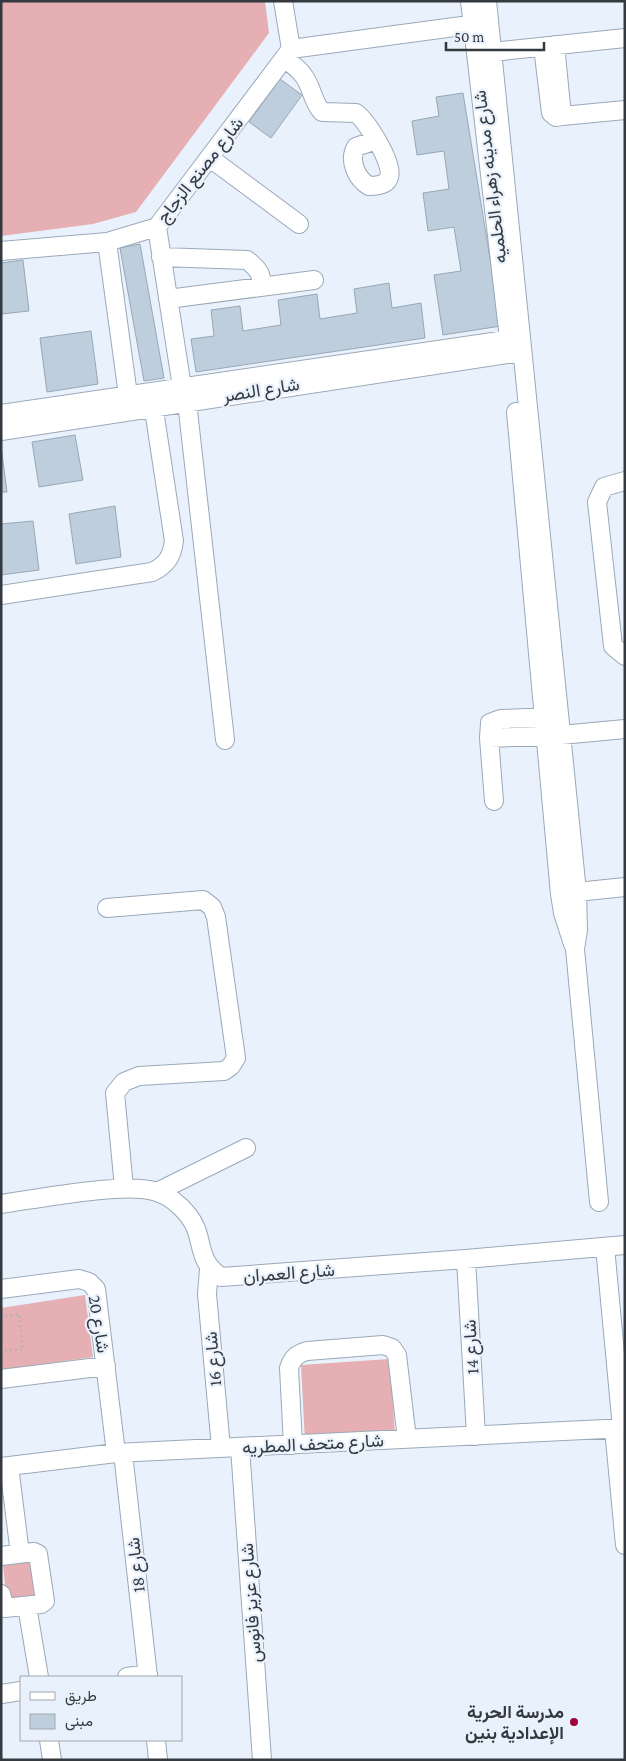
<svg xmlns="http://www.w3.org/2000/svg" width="626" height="1761" font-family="'Crimson Pro',Vazirmatn,serif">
<rect width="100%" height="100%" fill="#e9f2fc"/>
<!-- grass -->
<path fill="#e5afb4" d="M1,1h264l4,32 -133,179 -43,12 -92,12z
M85,1295l8,62 -92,13v-62z
M390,1359l5,76 -90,6 -4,-76z
M33,1561l7,38 -33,6 -4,-40z"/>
<!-- building -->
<path fill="#becedd" stroke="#98a7b6" d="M280,79l22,16 -31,43 -22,-16z
M463,93l38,233 -58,9 -9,-60 27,-4 -7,-44 -26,4 -5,-38 26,-4 -5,-38 -27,4 -5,-34 27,-5 -3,-19z
M140,244l24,134 -20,3 -24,-133z
M23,260l6,51 -28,3v-51z
M389,283l3,25 29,-5 4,35 -229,34 -5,-33 23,-3 -3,-26 29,-4 3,25 38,-6 -3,-25 39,-6 3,25 37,-6 -3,-24z
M91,331l7,53 -51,8 -7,-54z
M75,435l8,45 -44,7 -7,-45z
M1,446l6,46h-6z
M115,506l6,51 -45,7 -7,-50z
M33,521l6,49 -38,5v-51z"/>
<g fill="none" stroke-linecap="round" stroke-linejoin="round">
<!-- minor casing -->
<g stroke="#9aa9b8" stroke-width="20">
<path id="minor" d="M470,1l40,347
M487,1l90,891 1,38 -3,19 24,253
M555,45l7,71
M543,47l8,66 5,4 6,-1 63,-6
M291,49l193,-26
M492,52l133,-14
M284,58c6,5 14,10 19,17 9,11 9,26 19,37l34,1c11,8 38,51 33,64 -2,8 -13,9 -20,9 -12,-7 -21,-25 -13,-39l20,-7
M210,158l89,66
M157,227l25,160
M107,242l21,153
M1,251l106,-9 50,-15 134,-178 -8,-48
M161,257l86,3c10,8 16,14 14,27
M168,299l146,-19
M187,402l38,338
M516,412l44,482 3,19 10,31
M1,414l519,-76
M1,431l520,-79
M625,481l-21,6 -7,15 16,144 12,10
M1,595l151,-23c15,-7 20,-16 22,-31l-22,-144
M489,738l72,-3 64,-6
M494,801l-5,-63 1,-15 11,-4 52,-2
M577,892l48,-5
M107,908l96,-8 9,7 4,10 20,141 -5,8 -7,5 -85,5 -15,6 -9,11 9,95
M157,1192l89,-44
M1,1204c36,-5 126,-23 156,-12 12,4 23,13 31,23 18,22 6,44 33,62l245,-18 159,-14
M605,1247l17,181
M466,1259l10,177
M209,1269l-2,25 14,154
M1,1289l78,-10 10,3 7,7 20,164
M1,1379l105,-13
M614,1429l11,116
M293,1445l-4,-77c4,-11 8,-14 18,-17l76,-6 9,3 5,7 10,84
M240,1447l22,313
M123,1453l25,224
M9,1466l11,88
M1,1467l115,-14 509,-25
M1,1556l33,-4 4,2 7,47 -4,3 -36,4 -4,-14
M27,1606l12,71
M127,1677l21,-3
M1,1694l20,-3
M49,1740l3,20
M156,1740l2,20"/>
</g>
<!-- path -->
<path stroke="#a2aab2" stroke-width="2.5" stroke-dasharray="1 4" stroke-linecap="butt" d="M1,1317l18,-3 4,35 -22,2"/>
<!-- minor -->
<use href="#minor" stroke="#fff" stroke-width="18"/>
</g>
<!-- markers -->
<circle fill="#a2033b" stroke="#e9f2fc" stroke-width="2" cx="574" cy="1722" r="5"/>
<g text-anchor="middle" stroke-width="4.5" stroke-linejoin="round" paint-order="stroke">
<!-- street labels -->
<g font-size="18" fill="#33393f" stroke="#e9f2fc">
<text transform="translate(200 170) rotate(-52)" y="6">شارع مصنع الزجاج</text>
<text transform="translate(490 177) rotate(-97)" y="6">شارع مدينه زهراء الحلميه</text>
<text transform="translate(261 390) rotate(-9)" y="6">شارع النصر</text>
<text transform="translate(289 1273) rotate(-4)" y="6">شارع العمران</text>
<text transform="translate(99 1324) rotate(81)" y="6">شارع 20</text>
<text transform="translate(471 1347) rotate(-93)" y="6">شارع 14</text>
<text transform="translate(213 1359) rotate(-95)" y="6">شارع 16</text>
<text transform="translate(313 1444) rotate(-3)" y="6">شارع متحف المطريه</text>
<text transform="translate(136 1565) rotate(-96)" y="6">شارع 18</text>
<text transform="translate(251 1603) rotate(-94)" y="6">شارع عزيز فانوس</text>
</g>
<!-- poi labels -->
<g font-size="18" font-weight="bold" fill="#33393f" stroke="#e9f2fc" text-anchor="end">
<text x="564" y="1718">مدرسة الحرية<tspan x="564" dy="21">الإعدادية بنين</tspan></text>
</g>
</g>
<!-- border -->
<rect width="626" height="1761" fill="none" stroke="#33393f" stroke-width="5"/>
<!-- legend -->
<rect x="20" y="1676" width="162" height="65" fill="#e9f2fc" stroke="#a0a8b0"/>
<rect x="30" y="1692" width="25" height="8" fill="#ffffff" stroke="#a0a8b0"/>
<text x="65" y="1701" font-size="15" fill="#33393f">طريق</text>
<rect x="30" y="1714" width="25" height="15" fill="#becedd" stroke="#a0a8b0"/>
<text x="65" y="1726" font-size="15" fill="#33393f">مبنى</text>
<!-- scale -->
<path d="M446 42v8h98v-8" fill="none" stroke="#33393f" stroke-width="2.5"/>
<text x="454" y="42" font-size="15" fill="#33393f" stroke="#e9f2fc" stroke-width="4" paint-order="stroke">50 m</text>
</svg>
